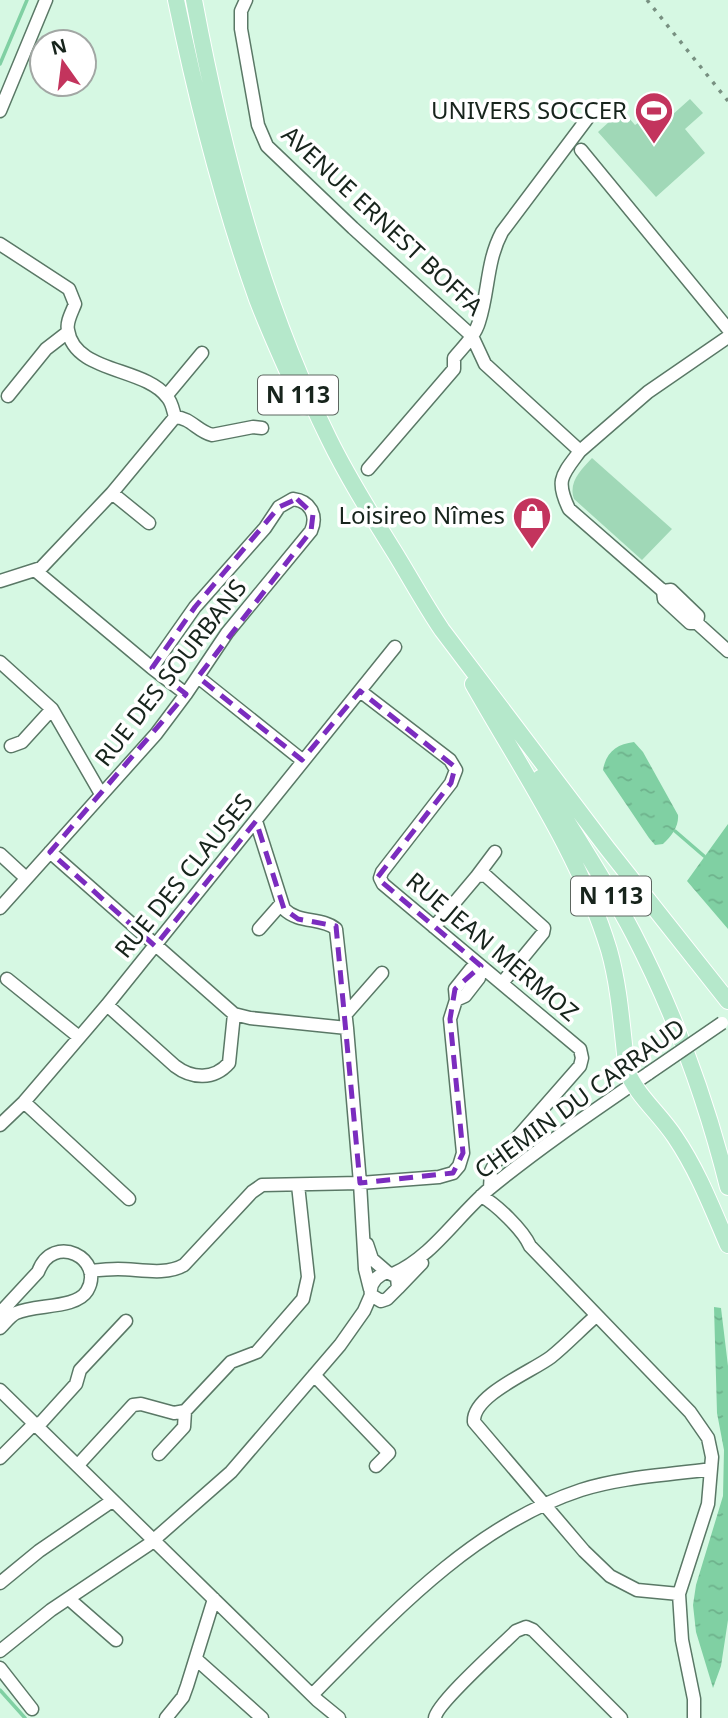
<svg xmlns="http://www.w3.org/2000/svg" width="728" height="1718" font-family="'Noto Sans',sans-serif">
<defs>
<pattern id="water-ripples" width="26" height="14" patternUnits="userSpaceOnUse" patternTransform="scale(1.75)"><rect width="26" height="14" fill="#80d0a3"/><path d="M2 4q2-2 4 0t4 0M15 11q2-2 4 0t4 0" fill="none" stroke="#6eb28c"/></pattern>
</defs>
<rect width="100%" height="100%" fill="#d6f8e3"/>
<!-- green -->
<path fill="#a0d8b7" d="M690,99l13,14 -18,16 20,24 -49,44 -58,-65 24,-22 13,15 3,-2 14,15 21,-20 -2,-2z
M592,458l80,71 -30,31 -68,-61c-6,-17 7,-29 18,-41z"/>
<!-- water -->
<path fill="url(#water-ripples)" d="M634,742l9,10 35,63c1,11 -6,21 -15,29l-8,1 -6,-7 -46,-68c3,-18 14,-26 31,-28z
M728,824v105l-41,-48z
M714,1307l7,1 7,58v254l-7,46 -8,22 -17,-56 -3,-27 3,-20 27,-89 1,-46 -7,-37z"/>
<g fill="none" stroke-linecap="round" stroke-linejoin="round">
<!-- stream -->
<path stroke="#80d0a3" stroke-width="3.5" d="M0,64l27,-64
M675,831l29,25
M0,1690l25,28"/>
<!-- minor casing -->
<g stroke="#5a7866" stroke-width="15">
<path id="minor" d="M246,0l-5,11v18l17,96 9,21 86,82 119,108 13,28 95,87c-18,24 -25,29 -11,58l94,82 8,-1 27,26 -1,7
M0,111l46,-111
M581,150l147,179
M0,244l69,45 6,15c-3,8 -9,18 -7,26 6,43 77,37 99,67 5,5 6,13 8,20l-63,76 -71,75 -41,13
M167,395l35,-42
M8,396l38,-47 22,-17
M175,417c16,1 22,14 37,18l41,-8 9,1
M580,451l68,-59 80,-55
M368,469l86,-100v-11c9,-11 21,-22 25,-36 10,-30 7,-60 23,-90l94,-125
M112,493l37,30
M36,571l116,97
M663,591l1,8 26,24h7l31,28
M0,662l52,47 49,85
M198,677l104,83
M360,691l90,69 6,10 -5,13 -69,89 -2,6 3,6 197,165 2,9 -2,8 -85,97 -4,8 -1,17
M11,746l11,-4 30,-33
M256,821l28,88c15,15 38,8 52,20l11,99
M50,852l184,162 16,4 97,10 13,155 5,86 5,20
M0,854l26,24
M477,876l18,-24
M0,908l156,-174 30,-40 41,-61 84,-102c7,-16 -1,-30 -18,-32l-14,8 -14,21 -70,79 -43,61 34,26
M434,927l43,-51 8,-1 59,53 -1,5 -41,50
M259,929l22,-25
M7,979l72,58
M456,1000l9,-4 14,-18v-10
M107,1005l68,61c17,13 39,14 54,-3l5,-49
M346,1014l36,-41
M24,1102l105,97
M0,1125l24,-23 83,-97 288,-358
M481,1196c15,8 42,34 49,50l160,166 18,26 4,19 -4,47 -29,90 3,46 12,59v19
M367,1244l5,15 15,13
M90,1271c9,-1 18,-2 28,-2 21,0 47,7 66,-4l68,-73 10,-7 98,-2 79,-6 14,-4 6,-7 4,-13 -13,-134 6,-19 -1,-11 16,-20 10,-3
M387,1272l10,5 1,11 -11,11 -6,2 -10,-6c-2,-12 5,-19 16,-23z
M393,1274c39,-17 64,-58 96,-85 51,-42 106,-79 160,-116
M398,1288l24,-25
M0,1313l38,-41c15,-41 68,-13 49,19 -11,18 -52,13 -71,22 -6,3 -11,10 -16,15
M596,1316c-15,13 -29,28 -45,41 -18,14 -79,38 -77,65l110,129 26,25 27,14 42,4
M314,1375l75,78 -13,13
M0,1390l317,310 22,18
M38,1426l38,-42 4,-14 46,-49
M159,1454l25,-27 1,-16
M0,1458l35,-35
M78,1465l55,-60 8,-1 33,9 11,-2 46,-49 26,-10 46,-53 5,-22 -10,-92
M0,1583l39,-32 73,-50
M69,1599l47,41
M0,1651l51,-41 97,-65 83,-73 109,-127 24,-34 7,-16
M196,1659l66,59
M0,1668l32,41
M313,1694c77,-78 159,-168 268,-204 41,-13 87,-15 130,-21
M166,1718l17,-21 4,-11 27,-87
M435,1718c1,-14 67,-73 81,-87l10,-4 7,3 88,88"/>
</g>
<!-- major casing -->
<g stroke="#fff" stroke-width="18">
<path id="major" d="M176,0c21,102 46,201 81,299 14,37 31,72 46,108
M194,0c28,150 67,301 135,439 19,39 43,77 66,114 16,26 30,52 47,77l165,218 121,153
M473,684c48,85 107,170 136,266 11,39 13,81 18,121 10,25 33,43 48,66 23,34 37,71 53,108
M540,778c31,51 65,102 93,155 42,81 73,166 95,254"/>
</g>
<!-- minor -->
<use href="#minor" stroke="#fff" stroke-width="12"/>
<!-- major -->
<use href="#major" stroke="#b5e8cb" stroke-width="16"/>
<!-- rail -->
<path stroke="#789081" stroke-width="3.5" stroke-dasharray="3.5 7" stroke-linecap="butt" d="M647,0l81,101"/>
<!-- minor-bridge casing -->
<g stroke="#5a7866" stroke-width="15" stroke-linecap="butt">
<path id="minor-bridge" d="M649,1073l73,-50"/>
</g>
<!-- minor-bridge -->
<use href="#minor-bridge" stroke="#fff" stroke-width="12"/>
</g>
<!-- marked area -->
<path fill="none" stroke="#7b2cbf" stroke-width="5" stroke-dasharray="14 9" stroke-linejoin="round" d="M297,499l16,15 -2,17 -113,146 104,83 58,-69 95,76 -4,16 -74,95 104,88 -26,23 -5,30 13,134 -10,20 -93,10 -24,-257 -38,-7 -14,-10 -28,-88 -101,125 -105,-94 136,-158 -34,-26 43,-61 84,-100z"/>
<!-- icons -->
<defs>
<g id="stadium-pin" transform="scale(2.0125)"><path d="M0 17L-7.5 6A9.5 9.5 0 1 1 7.5 6Z" fill="#c3345d" stroke="#fff"/><path d="M0-5a6.5 5 0 1 0 0 10a6.5 5 0 1 0 0-10ZM-3.5-1.8h7v3.6h-7Z" fill="#fff"/></g>
<g id="shop-pin" transform="scale(2.0125)"><path d="M0 17L-7.5 6A9.5 9.5 0 1 1 7.5 6Z" fill="#c3345d" stroke="#fff"/><path d="M-5-2.5h2.3a2.7 3.5 0 0 1 5.4 0H5L5.5 6h-11ZM-1.5-2.5h3a1.5 2.3 0 0 0-3 0Z" fill="#fff"/></g>
</defs>
<g fill-rule="evenodd">
<use href="#stadium-pin" x="654" y="111"/>
<use href="#shop-pin" x="532" y="516"/>
</g>
<g text-anchor="middle" stroke-width="7" stroke-linejoin="round" paint-order="stroke">
<!-- shield labels -->
<g fill="#fff" stroke="#5d6660" stroke-width="2">
<rect x="258" y="375.5" width="80" height="39" rx="5"/>
<rect x="571" y="876.5" width="80" height="39" rx="5"/>
</g>
<g font-size="23" font-weight="bold" fill="#17241c">
<text x="298" y="403">N 113</text>
<text x="611" y="904">N 113</text>
</g>
<!-- poi labels -->
<g font-size="24" fill="#17241c" stroke="#fff" text-anchor="end">
<text x="627" y="119">UNIVERS SOCCER</text>
<text x="505" y="524">Loisireo Nîmes</text>
</g>
<!-- street labels -->
<g font-size="24" fill="#17241c" stroke="#fff">
<text transform="translate(382 221) rotate(43)" y="8">AVENUE ERNEST BOFFA</text>
<text transform="translate(171 673) rotate(-52)" y="8">RUE DES SOURBANS</text>
<text transform="translate(184 876) rotate(-51)" y="8">RUE DES CLAUSES</text>
<text transform="translate(492 947) rotate(40)" y="8">RUE JEAN MERMOZ</text>
<text transform="translate(580 1099) rotate(-36)" y="8">CHEMIN DU CARRAUD</text>
</g>
</g>
<!-- north arrow -->
<g transform="translate(63 63) rotate(346)"><circle r="33" fill="#ffffff" stroke="#a2a7a4" stroke-width="2"/>
<path d="M0-5L12 26L0 18L-12 26Z" fill="#c3345d"/>
<text y="-10" font-size="19" font-weight="bold" text-anchor="middle" fill="#17241c">N</text>
</g>
</svg>
